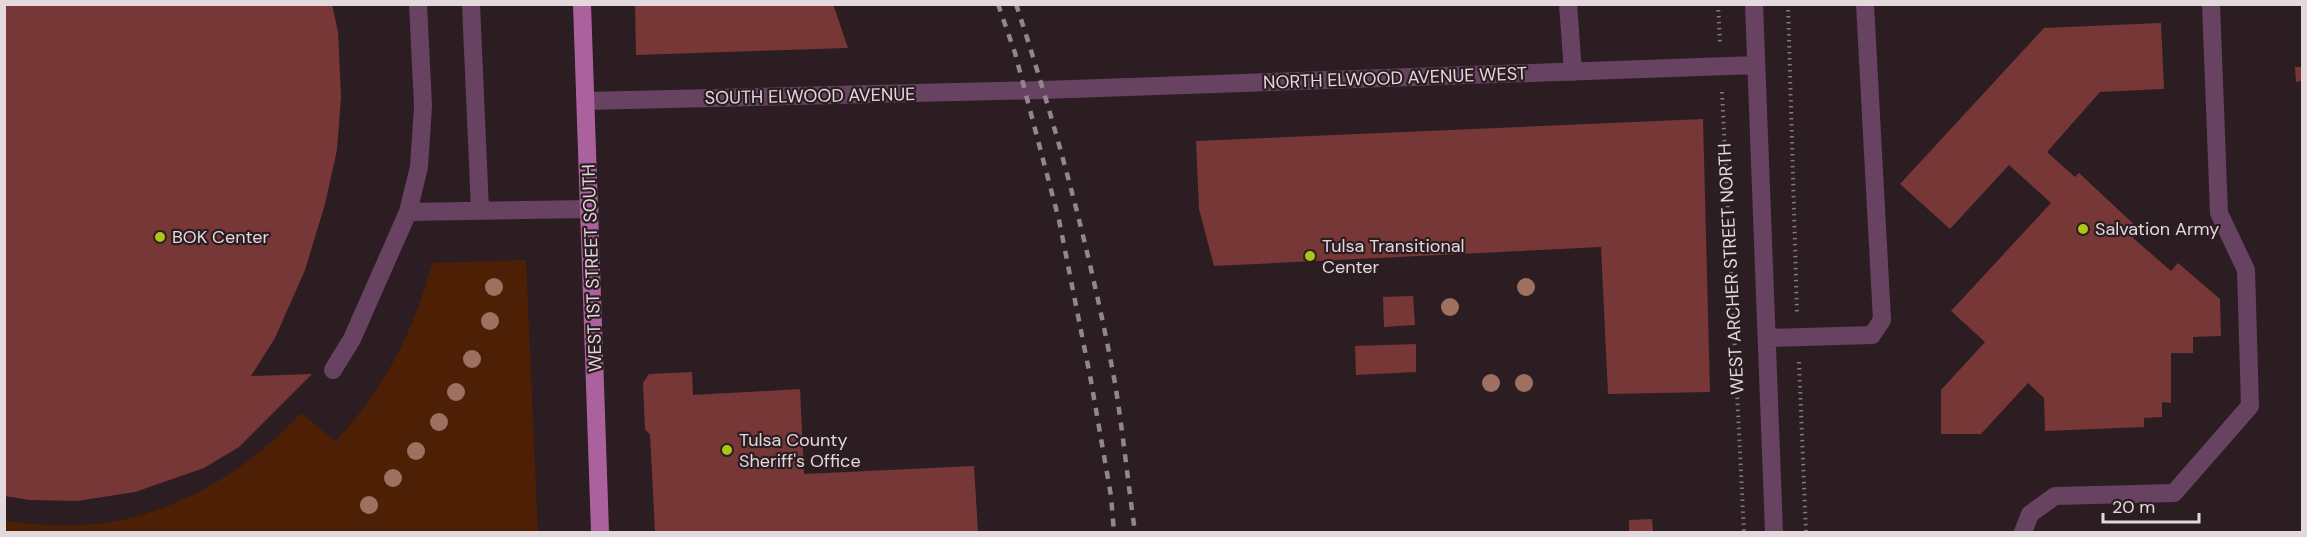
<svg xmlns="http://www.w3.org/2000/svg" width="2307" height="537" font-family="'DM Sans',sans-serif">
<rect width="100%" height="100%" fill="#2c1d22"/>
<!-- green -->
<path fill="#4d1f05" d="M526,260l12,272h-533v-11c30,4 60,6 91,3 79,-9 151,-53 205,-111l35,28c49,-54 77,-108 96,-178z"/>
<!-- building -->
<path fill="#763736" d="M4,4h328l6,28 3,65 -4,53 -12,54 -20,66 -30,68 -24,38 61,-2 -73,73 -35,21 -69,24 -58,9 -47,-1 -26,-4z
M635,4h198l15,44 -212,7z
M2161,23l3,66 -64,3 -53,60 28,25 4,-4 60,56 -6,9 38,33 7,-8 42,36 1,37 -28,1v16h-22v50l-9,-1v15l-18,1v9l-99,4 -1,-33 -16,-15 -47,51h-40v-44l44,-48 -34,-31 100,-108 -42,-38 -59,64 -50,-45 144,-156z
M2295,67h7v14l-6,1z
M1703,119l7,273 -102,2 -7,-147 -387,19 -15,-57 -3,-68z
M1413,296l2,29 -31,2 -1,-30z
M1416,344v28l-60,3 -1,-29z
M692,372l1,23 107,-6 4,85 170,-8 4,66h-323l-5,-97 -5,-6 -2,-46 6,-9z
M1652,519l1,13h-24v-12z"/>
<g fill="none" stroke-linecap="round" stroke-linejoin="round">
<!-- path -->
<path stroke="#85787c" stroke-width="4" stroke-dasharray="1.5 4.5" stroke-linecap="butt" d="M1718,4l2,39
M1788,4l9,309
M1722,92l22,440
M1799,362l7,170"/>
<!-- minor -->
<path stroke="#674361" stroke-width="18" d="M471,4l9,206
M1568,4l5,68
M1754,4l20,528
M586,101l457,-11 713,-25
M408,212l182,-3
M1767,338l105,-3 10,-15 -17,-316
M333,370l19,-31 56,-127 11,-45 4,-61 -5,-102
M2023,532l7,-18 25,-18 119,-3 76,-87 -4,-136 -27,-57 -8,-209"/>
<!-- major -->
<path stroke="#ac619f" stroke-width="18" d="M582,4l18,528"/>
<!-- rail -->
<path stroke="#93868a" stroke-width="4.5" stroke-dasharray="8 8" stroke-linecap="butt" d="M998,4l17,49 44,167 32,161 20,115 3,36
M1016,4c41,124 75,251 99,379 8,50 13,100 20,149"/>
</g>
<!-- trees -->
<g fill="#9d705f">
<circle cx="494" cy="287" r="9"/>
<circle cx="1526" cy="287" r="9"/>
<circle cx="1450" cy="307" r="9"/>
<circle cx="490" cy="321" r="9"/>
<circle cx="472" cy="359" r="9"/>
<circle cx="1491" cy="383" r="9"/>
<circle cx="1524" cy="383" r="9"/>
<circle cx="456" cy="392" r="9"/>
<circle cx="439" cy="422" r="9"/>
<circle cx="416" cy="451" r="9"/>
<circle cx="393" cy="478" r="9"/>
<circle cx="369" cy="505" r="9"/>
</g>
<!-- markers -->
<g fill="#abc614" stroke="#2c1d22" stroke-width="2">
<circle cx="2083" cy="229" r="6"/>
<circle cx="160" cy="237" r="6"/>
<circle cx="1310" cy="256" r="6"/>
<circle cx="727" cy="450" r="6"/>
</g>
<g text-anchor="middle" stroke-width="4.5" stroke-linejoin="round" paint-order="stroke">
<!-- street labels -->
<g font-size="18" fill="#e3d8db" stroke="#2c1d22">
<text transform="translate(1395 78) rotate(-2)" y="6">NORTH ELWOOD AVENUE WEST</text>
<text transform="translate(810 96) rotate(-1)" y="6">SOUTH ELWOOD AVENUE</text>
<text transform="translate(592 268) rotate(-92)" y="6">WEST 1ST STREET SOUTH</text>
<text transform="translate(1731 269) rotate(-93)" y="6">WEST ARCHER STREET NORTH</text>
</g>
<!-- poi labels -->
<g font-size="18" fill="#e3d8db" stroke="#2c1d22" text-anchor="start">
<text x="2095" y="235">Salvation Army</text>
<text x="172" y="243">BOK Center</text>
<text x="1322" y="252">Tulsa Transitional<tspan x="1322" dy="21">Center</tspan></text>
<text x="739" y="446">Tulsa County<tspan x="739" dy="21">Sheriff's Office</tspan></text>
</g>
</g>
<!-- border -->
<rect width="2307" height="537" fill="none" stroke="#e3d8db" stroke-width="12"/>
<!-- scale -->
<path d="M2103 513v9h96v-9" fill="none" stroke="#e3d8db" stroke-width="3"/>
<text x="2112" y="513" font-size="18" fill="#e3d8db" stroke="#2c1d22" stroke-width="4.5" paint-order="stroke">20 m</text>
</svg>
